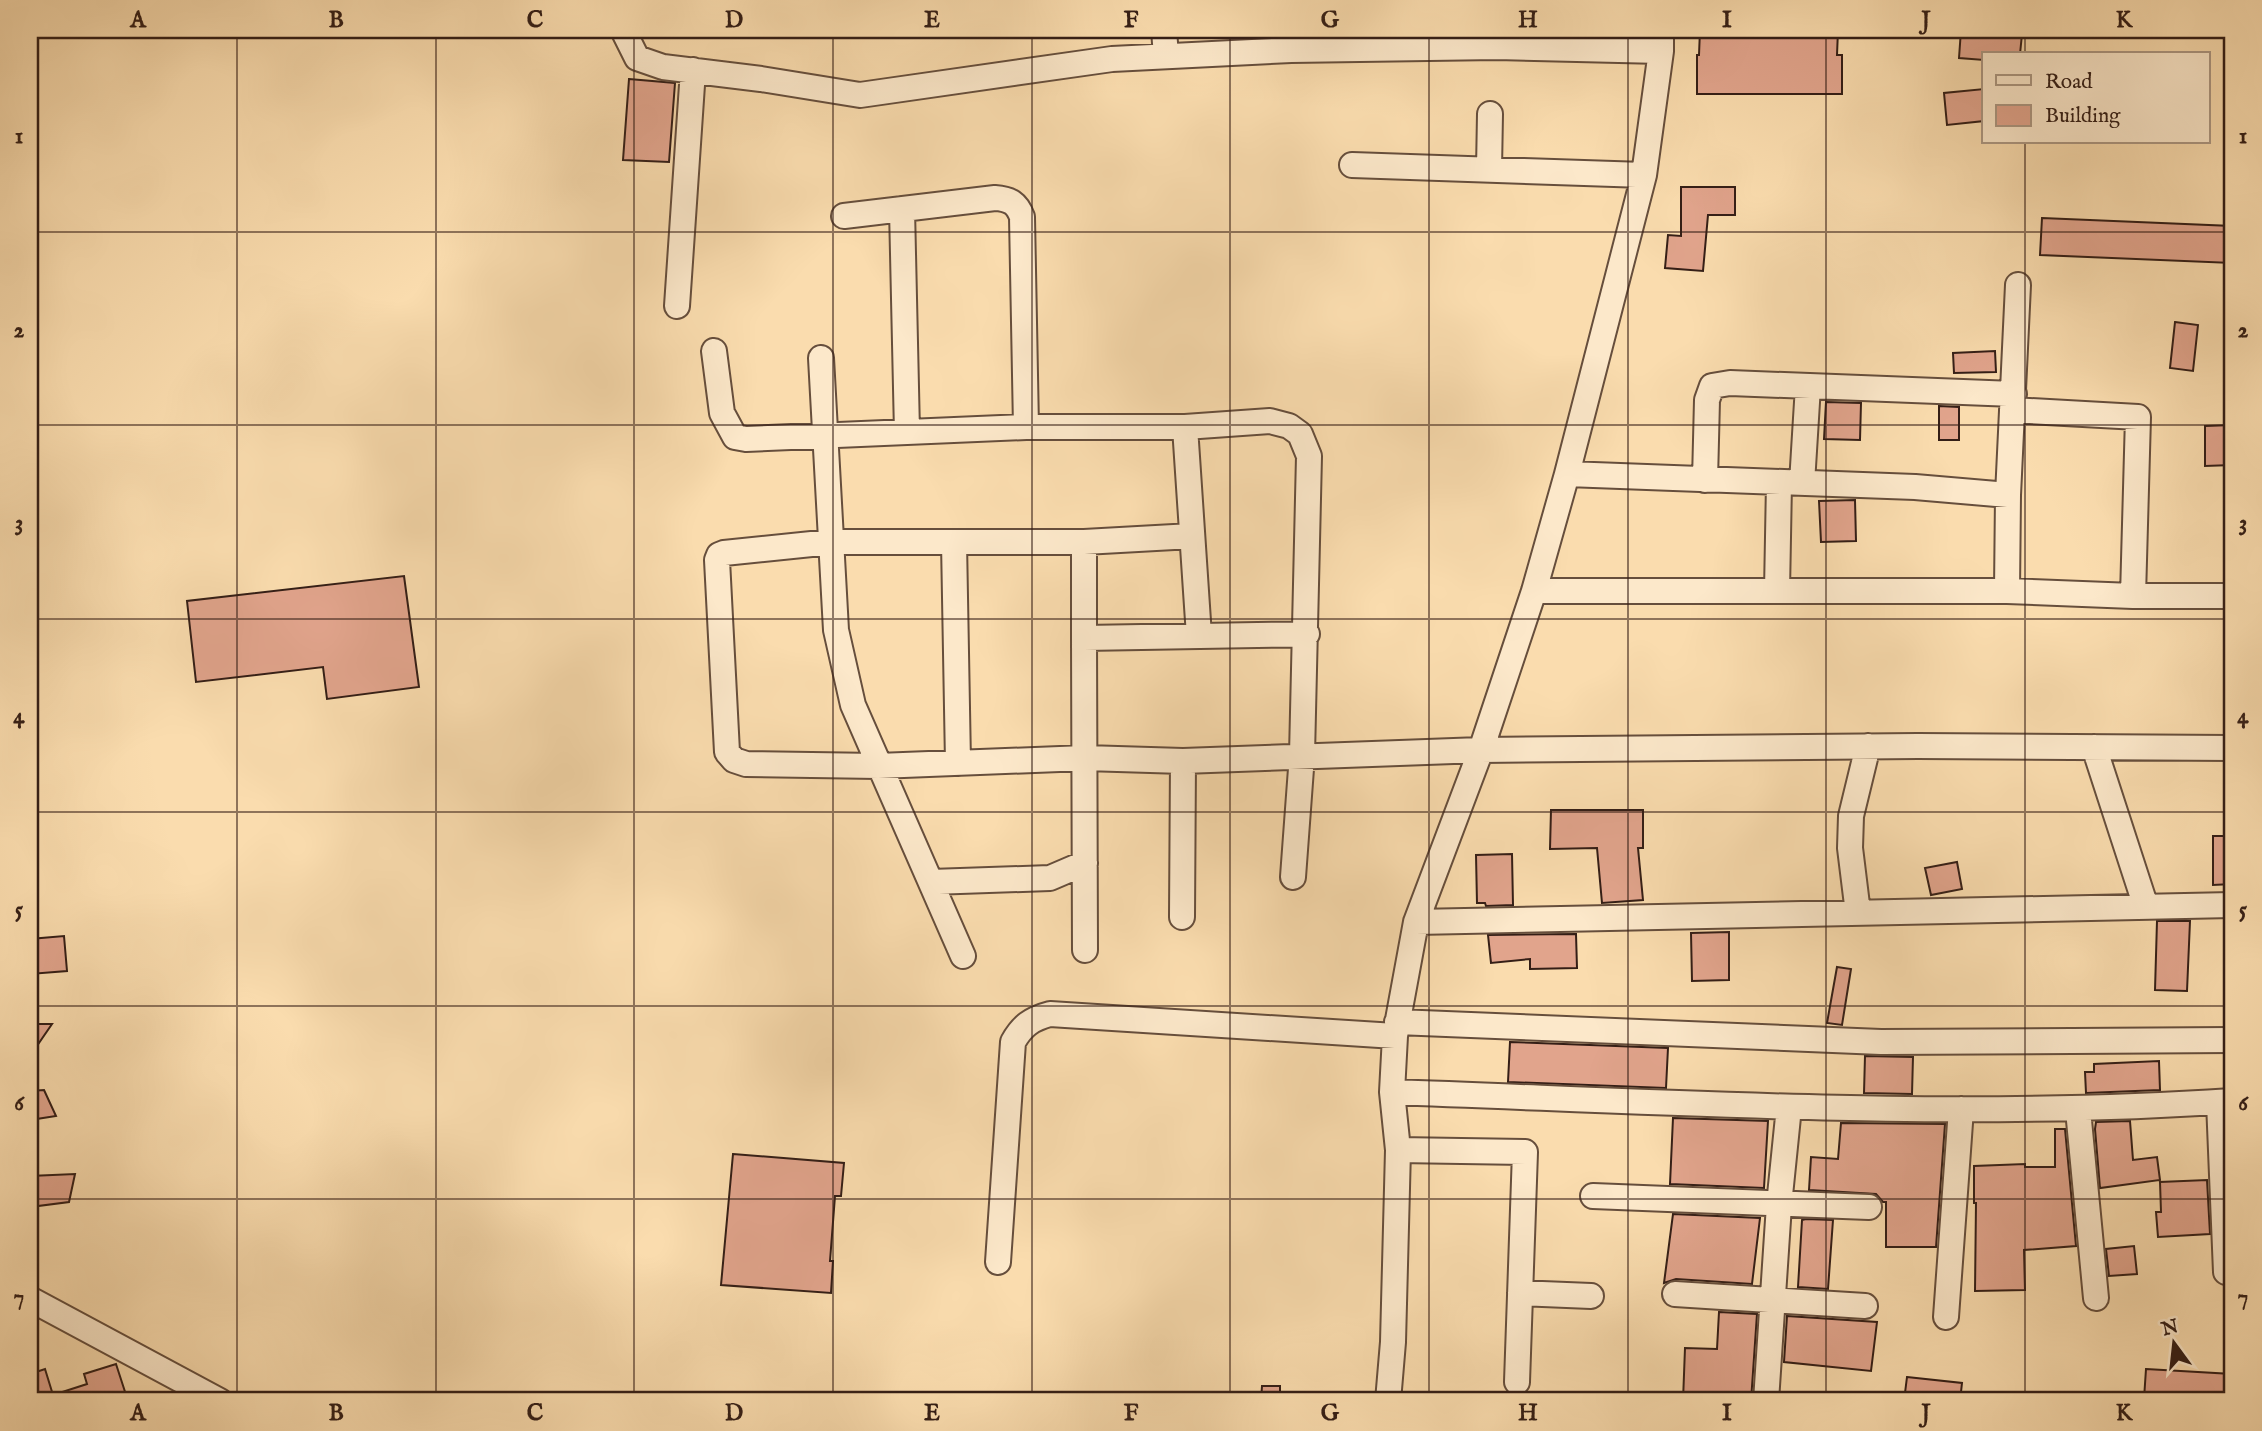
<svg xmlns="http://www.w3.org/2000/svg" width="2262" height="1431" font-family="'IM FELL English',serif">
<rect width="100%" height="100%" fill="#fadcae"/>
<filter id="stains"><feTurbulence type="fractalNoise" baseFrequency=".00286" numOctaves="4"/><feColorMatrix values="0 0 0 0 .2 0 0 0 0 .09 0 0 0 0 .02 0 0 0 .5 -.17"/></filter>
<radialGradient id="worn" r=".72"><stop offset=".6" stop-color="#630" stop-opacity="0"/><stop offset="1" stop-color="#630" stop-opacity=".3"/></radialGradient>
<!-- building -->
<path fill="#e1a48c" stroke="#341e16" stroke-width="2" d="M1700,30h138l-1,25h5v39h-145v-39h2z
M1961,30l61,4 -2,20h-36v6l-25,-2z
M629,79l46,4 -6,79 -46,-2z
M1984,89v32l-37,4 -3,-32z
M1681,187h54v28h-27l-5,56 -38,-3 3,-33 13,1z
M2042,218l190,8v37l-192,-8z
M2175,322l23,3 -5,46 -23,-3z
M1995,351l1,21 -42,1 -1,-20z
M1826,402l35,1 -1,37 -36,-1z
M1939,406l20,1v33h-20z
M2232,425v40l-27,1v-40z
M1855,500l1,41 -35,1 -2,-41z
M404,576l15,111 -92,12 -4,-32 -127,15 -9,-81z
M1551,810h92v38h-5l5,52 -41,3 -5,-55 -47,1z
M2213,836h19v48l-19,1z
M1512,854l1,51 -27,1 -1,-3h-8l-1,-48z
M1957,862l5,27 -31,6 -6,-27z
M2157,921h33l-3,70 -32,-1z
M1729,932v48l-37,1 -1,-48z
M1576,934l1,34 -47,1v-10l-39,4 -3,-28z
M64,936l3,35 -37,3v-35z
M1837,967l14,2 -9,56 -15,-2z
M30,1024h22l-22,32z
M1510,1042l158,6 -2,40 -158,-6z
M1865,1056l48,1 -1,37 -48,-1z
M2159,1061l1,29 -74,3 -1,-21h9v-8z
M44,1090l12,26 -26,4v-29z
M1673,1118l95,3 -4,67 -94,-4z
M2130,1121l3,39 24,-3 3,23 -60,8 -5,-59 1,-7z
M1841,1123l104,1 -9,123h-50v-45h-3l-7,-8 -67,-4 2,-33 27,2z
M2055,1129h10l11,117 -52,4 1,40 -50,1 1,-88h-2v-37l51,-2v3h30z
M733,1154l111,9 -3,33h-6l-5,65h3l-2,32 -110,-8z
M75,1174l-6,28 -39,5v-31z
M2207,1180l3,54 -52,3 -2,-25h5l-1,-30z
M1673,1214l87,4 -8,66 -76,-5 -12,4z
M1806,1219l27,1 -5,69 -30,-2 4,-67z
M2134,1246l3,28 -28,2 -3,-27z
M1719,1312l38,2 -6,87h-68l2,-53 32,1z
M1787,1316l90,6 -6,49 -87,-9z
M116,1364l12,37h-98v-27l15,-5 8,26 34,-11 -3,-10z
M2146,1369l86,5v27l-88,-2z
M1907,1377l55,6 -2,18h-56z
M1262,1386h18v15h-19z"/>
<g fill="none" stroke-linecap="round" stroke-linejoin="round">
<!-- minor casing -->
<g stroke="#664e3c" stroke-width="28">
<path id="minor" d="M623,30l14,28 26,9 98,12 99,16 252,-36 179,-9 206,-3 164,4
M1164,30l2,26
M1352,165l292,10
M1489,169l1,-55
M902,209l5,223
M844,216l151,-18c15,1 22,5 27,19l4,210
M677,306l16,-236
M714,351l8,62 13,24 11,2 280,-12h159l85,-6 19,5 11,8 9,22 -7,299 -9,122
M821,358l15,272 17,75 110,251
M2012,410l126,7 -5,179
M1185,427l14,209
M1567,474l348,13 93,8
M1705,480l2,-80 5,-14 18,-3 284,11
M1802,483l6,-97
M1192,536l-108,6h-253l-107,11 -5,2 -2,5 10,192 7,8 12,4 132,2 207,-8 98,3 298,-11 437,-4 314,2
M954,542l4,221
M1084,542v96l223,-4
M1534,591h473l126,5h99
M1777,591l2,-108
M2007,591l1,-96 10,-210
M1084,638l1,312
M2094,747l52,160
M931,882l119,-4 35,-15
M1858,913l-8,-65 1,-32 17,-70
M1182,917l1,-156
M1416,922l816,-17
M1397,1022l484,20 351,-2
M1392,1092c280,10 560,28 840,9
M2219,1102l7,170
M2078,1110l18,188
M1398,1150l127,2 -8,230
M1593,1196l276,11
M998,1262l15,-220c9,-16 18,-23 37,-28l345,22
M1520,1293l71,3
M1675,1294l190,12
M30,1299l190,102
M1946,1317l15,-208
M1388,1401l5,-59 5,-192 -6,-58 3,-56 21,-114 65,-172 53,-159 33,-117 77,-299 17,-124v-21
M1766,1401l13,-196 10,-98"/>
</g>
<!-- minor -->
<use href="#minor" stroke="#fce8ca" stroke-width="24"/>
</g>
<!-- grid -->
<path fill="none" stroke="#341e16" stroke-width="2" stroke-opacity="0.55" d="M237,30v1371M436,30v1371M634,30v1371M833,30v1371M1032,30v1371M1230,30v1371M1429,30v1371M1628,30v1371M1826,30v1371M2025,30v24M2025,142v1259M30,232h2202M30,425h2202M30,619h2202M30,812h2202M30,1006h2202M30,1199h2202"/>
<!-- margin -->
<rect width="2262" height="1431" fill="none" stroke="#fadcae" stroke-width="77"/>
<!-- legend -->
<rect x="1982" y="52" width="228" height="91" fill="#fce8ca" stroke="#ac9782" stroke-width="2"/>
<rect x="1996" y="75" width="35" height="10" fill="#fce8ca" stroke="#ac9782" stroke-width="2"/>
<text x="2045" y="88" font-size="21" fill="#341e16">Road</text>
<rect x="1996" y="105" width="35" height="21" fill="#e1a48c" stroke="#ac9782" stroke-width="2"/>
<text x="2045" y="122" font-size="21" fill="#341e16">Building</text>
<!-- north arrow -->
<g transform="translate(2174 1343) rotate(345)" stroke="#fce8ca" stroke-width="5" paint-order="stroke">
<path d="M0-5L12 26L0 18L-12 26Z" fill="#341e16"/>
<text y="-10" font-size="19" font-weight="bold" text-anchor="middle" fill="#341e16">N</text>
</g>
<rect x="38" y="38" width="2186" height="1354" fill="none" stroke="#341e16" stroke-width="2.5"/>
<g font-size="23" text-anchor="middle" font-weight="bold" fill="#341e16">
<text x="138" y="27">A</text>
<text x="336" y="27">B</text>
<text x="535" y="27">C</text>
<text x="734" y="27">D</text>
<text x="932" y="27">E</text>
<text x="1131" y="27">F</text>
<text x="1330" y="27">G</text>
<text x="1528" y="27">H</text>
<text x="1727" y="27">I</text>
<text x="1926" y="27">J</text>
<text x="2124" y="27">K</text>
<text x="19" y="143">1</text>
<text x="2243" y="143">1</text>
<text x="19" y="337">2</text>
<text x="2243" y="337">2</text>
<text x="19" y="530">3</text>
<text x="2243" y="530">3</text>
<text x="19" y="723">4</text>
<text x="2243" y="723">4</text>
<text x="19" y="917">5</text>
<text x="2243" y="917">5</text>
<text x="19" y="1110">6</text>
<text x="2243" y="1110">6</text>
<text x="19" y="1304">7</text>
<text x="2243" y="1304">7</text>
<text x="138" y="1420">A</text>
<text x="336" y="1420">B</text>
<text x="535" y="1420">C</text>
<text x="734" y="1420">D</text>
<text x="932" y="1420">E</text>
<text x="1131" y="1420">F</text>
<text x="1330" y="1420">G</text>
<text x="1528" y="1420">H</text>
<text x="1727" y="1420">I</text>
<text x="1926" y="1420">J</text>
<text x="2124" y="1420">K</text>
</g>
<rect width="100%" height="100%" filter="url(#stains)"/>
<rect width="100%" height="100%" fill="url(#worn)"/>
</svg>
